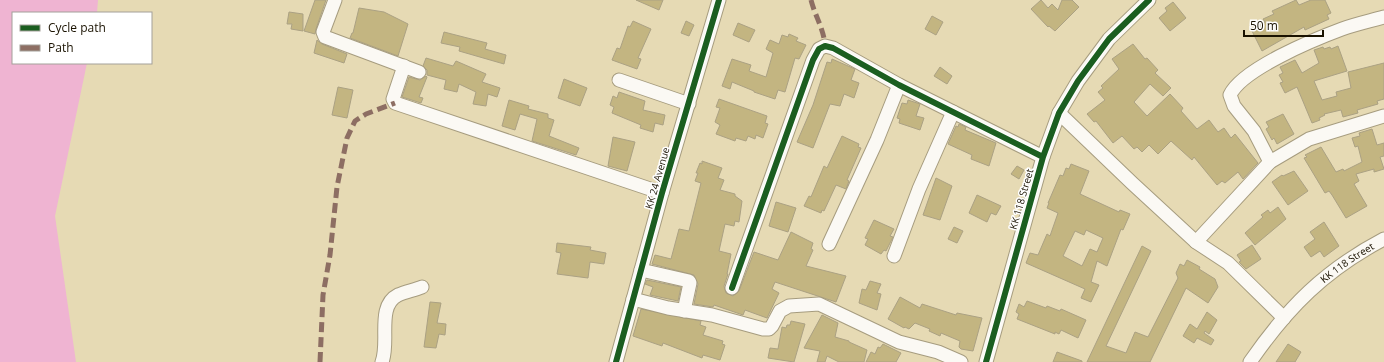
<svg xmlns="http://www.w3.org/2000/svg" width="1384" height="362" font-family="'Open Sans',sans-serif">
<rect width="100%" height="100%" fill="#e6dab4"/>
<!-- green -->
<path fill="#efb4d2" d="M0,0h98l-1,13h-84v50h74l-32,153 21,146h-76z"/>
<!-- building -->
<path fill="#c3b581" stroke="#aba183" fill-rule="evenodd" d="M315,0h11l-10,29 -1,5 -11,-3z
M636,0h27l-4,10z
M1041,0l7,8 4,-4 6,6 4,-10h10l7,7 -24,24 -6,-5 -1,1 -17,-18z
M1296,0l3,5 12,-5h14l6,13 -4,2 2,4 -24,11 -1,-3 -42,24 -11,-22 14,-7 -2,-3 11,-5 -2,-3z
M1173,2l13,16 -16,13 -11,-13 8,-7 -2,-3z
M359,8l25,4 24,12 -10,32 -48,-18 2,-5h1z
M289,12l14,2v17l-12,-2 1,-5h-5z
M932,16l11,6 -7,13 -11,-6z
M633,21l18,8 -13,29 3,1 -4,10 -25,-9 5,-12 3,1 8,-23 2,1z
M686,21l8,4 -5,11 -8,-3z
M738,23l17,7 -6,12 -16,-7z
M444,32l43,11 -2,6 21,6 -2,9 -45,-13 1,-4 -19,-4z
M789,34l9,4 -2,3 10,4 -7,14 -4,-1 -10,34 -7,-2 -3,9 -21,-7v-1l-22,-9 -2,7 -8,-3 10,-27 19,6 -2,6 17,6 7,-24 -7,-4 4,-9 9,4 3,-9 6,2z
M317,40l5,4 25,10 -3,9 -30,-10z
M1133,44l12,15 2,-1 11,12 -3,3 16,15 -8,8 -13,-12 -16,18 13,14 23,-22 13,14 -2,3 16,18 12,-9 9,12 6,-4 7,10 4,-4 23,29 -15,16 -5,-7 -13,11 -3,-2 -5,4 -23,-28 -2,3 -21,-19 -13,13 -9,-9 -7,7 -5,-5 -3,2 -12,-13 -9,7 -17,-22 -2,1 -7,-8 18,-14 -7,-8 5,-4 -2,-2 18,-17 -7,-10z
M1338,46l9,25 -33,10 8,19 15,-4 -1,-4 15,-4 -3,-16 36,-9v36l-7,2 1,3 -21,6 1,3 -15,4 -2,-7 -17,4 1,1 -6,3 1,2 -8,3 -15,-36 -12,6 -5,-10 3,-1 -4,-7 4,-2 -3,-6 15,-7 7,13 17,-10 -5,-13 9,-3 1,2 6,-2 1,2z
M426,58l27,8 3,-5 30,13 -4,8 18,6 -3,9 -9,-3 -2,12 -13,-2 3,-12 -17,-8 -2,8 -13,-3 2,-9 -19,-5v-5l-4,-4z
M832,59l23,10 -4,11 8,3 -5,15 -10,-4 -4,12 -10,-2 -17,44 -16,-6 16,-37 14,-43 4,1z
M940,67l12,9 -5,8 -13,-8z
M426,76l1,1 -8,20 4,1 -2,5 -19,-6 7,-20 11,3z
M564,79l23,9 -7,18 -22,-8z
M338,87l15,3 -6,28 -15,-3z
M619,92l26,9 -2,9 22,5 -2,10 -8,-2 -2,9 -13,-4 1,-3 -29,-12 2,-6 -4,-2 3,-9 4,2z
M719,99l48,17 -2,7 3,1 -5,14 -7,-3 -1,4 -7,-3 -2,5 -10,-3 -1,3 -19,-7 4,-9 -5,-3 5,-14 -4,-1z
M509,100l20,6 -1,3 20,5v4l6,2 -5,16 30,12 -3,7 -44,-14 5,-22 -17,-5 -5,16 -13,-4z
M908,100l12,4 -4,12 8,2 -4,12 -21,-7 1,-4 -3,-1 5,-15 5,1z
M1283,114l11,20 -17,10 -3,-6 -2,2 -6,-11 3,-2 -3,-5z
M959,124l7,3 -1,3 31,13 -7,23 -18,-7 1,-4 -24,-11 8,-18 2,1z
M1372,129l5,16 7,-2v13l-4,1 4,12 -10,3v-3l-18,5 3,7 -5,3 13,22 -21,12 -14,-23 -3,-4 -4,2 -21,-35 3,-1 -2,-2 16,-8 15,25 7,-3 1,2 18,-9 -4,-16 -3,1 -3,-9 8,-2 -1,-3z
M842,136l17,8 -1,3 3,1 -14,32 2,1 -3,8 -10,-4 -12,26 -2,-1 -1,3 -17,-7 5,-10 2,1 13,-31 3,2z
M613,137l22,5 -8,29 -19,-5z
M702,161l20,7 -4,10 6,2 -4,10 15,4v2l7,5 -3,21 -4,-1 -1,5 -9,-2 -6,27 12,3 -4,20h1l-4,12 2,7 7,3 6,-5 15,-39 24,8 13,-28 22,11 -2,6 2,1 -7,16 40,10 -10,26 -61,-20 -3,7 7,4 -12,25 -22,-8 -2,5 -29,-10 -1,2 -19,-3 4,-20 -4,-9 -42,-11 3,-9 16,4 8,-30 10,2 12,-48 -6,-2 3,-8h-2l4,-10 2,1z
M1071,164l18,7 -9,23 39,18 1,-2 10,4 -7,16 -2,-1 -14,37 -10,-5 -6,21 8,3 -8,17 -10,-4 4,-9 -59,-26 4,-10 8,2 9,-21 3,2 8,-23 -11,-5 2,-5h-1l12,-28 3,1 3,-8 3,1zM1086,230l17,8 -6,14 -7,-3 -8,17 -19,-10 12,-25 9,4z
M1017,166l7,4 -5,9 -8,-5z
M1294,171l14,20 -20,14 -16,-23 10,-7 1,1z
M936,178l16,8 -12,34 -17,-5z
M977,195l24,11 -5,9 -5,-2 -4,9 -18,-9z
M776,202l20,6 -8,24 -19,-6z
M1278,207l8,12 -31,26 -10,-12 18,-16 -2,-2 7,-5 2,3z
M874,220l20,9 -4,7 3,1 -7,14 -2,-1 -3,4 -16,-9 3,-6 -3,-1z
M1324,222l15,24 -15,11 -4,-6 -9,6 -7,-10 11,-8 -5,-7z
M954,227l9,4 -6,12 -9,-4z
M557,243l34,4 -1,3 16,3 -2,11 -14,-2 -2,16 -31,-4 4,-21 -5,-1z
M1252,245l9,14 -15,10 -7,-7 2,-1 -4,-6z
M1142,246l9,5 -45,95 20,7 9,-21 13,5 30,-59 -2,-5 4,-9 4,2 3,-6 13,7 -1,2 16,10 3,8 -10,16 -22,-15 -36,74h-63z
M647,280l34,7 -3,14 -28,-6 3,-8 -8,-3z
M870,281l11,3 -4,9 4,1 -4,16 -18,-7 3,-14 4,1z
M900,297l20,11 2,-4 34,11 1,-2 25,5 -9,33 -12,-2 -2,-2 1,-6 -19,-8 -1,3 -11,-5 1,-2 -15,-6 -6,6 -4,-2 -1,1 -16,-9z
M1027,301l19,7 1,-2 13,5 1,-2 25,11 -8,18 -17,-8 -2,4 -4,-2v2l-38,-15 2,-5 -3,-2 3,-8 5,3z
M430,302l11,1 -4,20 9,1 -1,11 -6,-1 -3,14 -12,-1z
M641,309l60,12 -1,4 6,2 -3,8 20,6 -1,3 3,1 -5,15 -17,-5 -1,3 -39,-15 -1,3 -29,-10z
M1207,312l10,8 -8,14 -4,-3 -1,2 10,7 -3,5 -14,-7 -3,5 -11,-7 7,-12 7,5z
M822,315l16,8 -3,14 14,4v1l18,8 -3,12h-25l-12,-6 -2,6h-8l3,-11 -16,-3z
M791,321l14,3 -11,38 -26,-4 2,-10 8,1 4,-22 4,1 1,-3h3z
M883,344l18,9 -5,9h-30l5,-10 4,2 3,-7 2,1z
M1288,344l13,8 -6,10h-19z
M1057,352l25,9v1h-29z"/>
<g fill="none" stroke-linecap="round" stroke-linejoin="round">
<!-- minor casing -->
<g stroke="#a69c7f" stroke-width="15">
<g id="minor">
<path d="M335,0l-12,32 2,5 94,35"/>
<path d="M404,66l-11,33 2,4 267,90"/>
<path d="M619,80l70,24"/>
<path d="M1059,113l73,70 64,59 32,21 56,55"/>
<path d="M1270,162l-16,-31 -20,-25 -4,-11c12,-26 85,-56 112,-66 14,-5 28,-8 42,-12"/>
<path d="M1196,242l74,-80 39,-23 75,-23"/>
<path d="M829,244l48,-104 22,-55"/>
<path d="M894,256l25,-67 34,-77"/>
<path d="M641,270l48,11 1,2 -6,28"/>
<path d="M732,288l81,-228 6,-11 6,-3 8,2 66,37 144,72"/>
<path d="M633,299l35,9 44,7 51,14h6l3,-3 8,-15 9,-5 30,-2 80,38 39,10 23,10"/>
<path d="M382,362c8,-20 -6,-56 16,-67 7,-3 16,-5 24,-8"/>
<path d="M616,362l46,-169 57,-193"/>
<path d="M986,362l57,-205 16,-44 19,-32 31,-42 40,-39"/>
<path id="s1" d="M1250,362c38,-55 75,-92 134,-123"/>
</g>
</g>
<!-- minor -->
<use href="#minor" stroke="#fbf9f4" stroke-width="13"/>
<!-- quiet -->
<path stroke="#8d6e63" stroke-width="5" stroke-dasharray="10 5" stroke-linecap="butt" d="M811,0c4,16 13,29 14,46
M320,362l3,-67 7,-40 7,-68 10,-49 8,-17 11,-7 29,-11"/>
<!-- cycleway casing -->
<g stroke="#fff" stroke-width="8">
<path id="cycleway" d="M732,288l81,-228 6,-11 6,-3 8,2 66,37 144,72
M616,362l46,-169 57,-193
M986,362l57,-205 16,-44 19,-32 31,-42 40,-39"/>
</g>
<!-- cycleway -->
<use href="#cycleway" stroke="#1b5e20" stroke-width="6"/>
</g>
<g text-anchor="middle" stroke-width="3" stroke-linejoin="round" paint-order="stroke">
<!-- street labels -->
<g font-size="10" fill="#1a1200" stroke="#fff">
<text transform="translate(657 178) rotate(-74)" y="4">KK 24 Avenue</text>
<text transform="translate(1021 199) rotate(-74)" y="4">KK 118 Street</text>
<text dy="4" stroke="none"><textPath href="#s1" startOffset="140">KK 118 Street</textPath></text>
</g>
</g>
<!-- legend -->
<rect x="12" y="12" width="140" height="52" fill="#ffffff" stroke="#a3a099"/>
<rect x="20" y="25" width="20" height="6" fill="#1b5e20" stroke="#a3a099"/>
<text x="48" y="32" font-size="12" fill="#1a1200">Cycle path</text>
<rect x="20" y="45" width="20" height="6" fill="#8d6e63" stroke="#a3a099"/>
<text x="48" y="52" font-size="12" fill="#1a1200">Path</text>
<!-- scale -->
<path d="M1244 30v6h79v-6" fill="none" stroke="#1a1200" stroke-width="2"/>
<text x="1250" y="30" font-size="12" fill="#1a1200" stroke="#ffffff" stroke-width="3" paint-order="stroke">50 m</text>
</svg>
